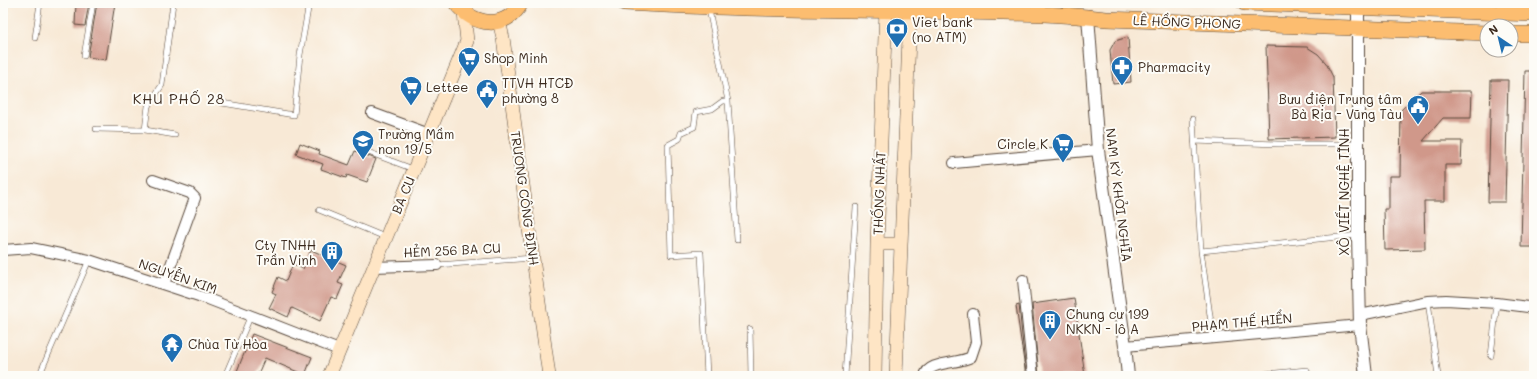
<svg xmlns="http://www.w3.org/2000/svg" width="1537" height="379" font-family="Mali,sans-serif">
<rect width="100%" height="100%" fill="#fdfcf7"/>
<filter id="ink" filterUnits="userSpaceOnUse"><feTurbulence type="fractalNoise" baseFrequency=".025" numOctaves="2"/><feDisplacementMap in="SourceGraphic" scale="8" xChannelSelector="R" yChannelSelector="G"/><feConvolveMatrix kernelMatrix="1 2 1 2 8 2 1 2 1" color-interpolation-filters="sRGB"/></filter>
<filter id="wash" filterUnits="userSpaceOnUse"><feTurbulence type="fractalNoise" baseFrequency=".012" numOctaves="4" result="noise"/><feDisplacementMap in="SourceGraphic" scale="16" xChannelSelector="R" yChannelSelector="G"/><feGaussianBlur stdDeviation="0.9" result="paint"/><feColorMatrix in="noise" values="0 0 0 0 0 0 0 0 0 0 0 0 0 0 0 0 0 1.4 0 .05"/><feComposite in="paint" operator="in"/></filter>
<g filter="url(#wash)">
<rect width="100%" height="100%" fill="#f8e9d6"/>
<g id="blocks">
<!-- building -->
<path fill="#d0988a" d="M76,3h13l-4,23 -10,-1z
M97,3h18l-9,57 -18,-3z
M1128,37l3,45 -18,2 -3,-34 5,-9z
M1266,46l41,1 11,7 8,9 7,14 2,60 -66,2z
M1525,71h9v176h-13z
M1491,80h17l-3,122h-17z
M1421,91h51l-1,27h-28l-20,23h39l-1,24h-16v36h-21l1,48 -40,1 -1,-41h5v-33h11l1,-66z
M300,143l20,8 -1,3 30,11 6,-14 21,8 -9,23 -20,-7 -1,3 -25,-9 2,-5 -27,-10z
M311,250l35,15 -8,18 5,2 -6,14 -6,-2 -11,24 -28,-13 -4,9 -19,-9 7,-14 -4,-2 6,-15 8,4 7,-17 10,5z
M1074,298l11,78h-46l-7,-72z
M1019,305l7,71 -10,-70z
M252,334l60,23 -7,18 -40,-17 -8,18h-22z"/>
</g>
</g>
<g filter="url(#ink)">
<use href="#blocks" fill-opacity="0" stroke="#57473a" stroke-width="1"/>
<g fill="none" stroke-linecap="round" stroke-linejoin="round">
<!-- service casing -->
<g stroke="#57473a" stroke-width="6">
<path id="service" d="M709,10l19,91 9,139
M35,38l5,-35
M84,56l9,-53
M222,103l72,12 6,-60 9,-52
M1193,119l8,132 12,86
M96,129l49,1 3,-24 14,-21 11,-82
M145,130l30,5
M1194,141l84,3h79
M360,149l53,20
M319,210l66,27
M1201,251l157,-16
M437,265l96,-7
M1428,301l10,75
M750,329l1,47
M1491,356l6,-53
M39,376l50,-116
M225,376l26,-61
M707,376l-6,-123 -30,2 -3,-110 11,-6 2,-6 13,-6 2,-15 16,-3 11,-8h5
M845,376l11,-169
M1244,376l63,-6 1,6"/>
</g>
<!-- minor casing -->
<g stroke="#57473a" stroke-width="12">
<path id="minor" d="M372,113l57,21
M954,163l144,-13
M153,180l37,13 5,5 -31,86
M3,250l28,-2 58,12 119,39 131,51
M373,267l64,-2
M1023,280l10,96
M1360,315l68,-14 18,-1 51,3 31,4 6,3
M1125,346l235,-21
M925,376c2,-15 34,-12 46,-19l5,-15 -3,-28"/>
</g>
<!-- tertiary casing -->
<g stroke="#57473a" stroke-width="14">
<path id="tertiary" d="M1358,8v227l2,90 6,51
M1088,16l10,134 27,196 3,30"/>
</g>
<!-- secondary casing -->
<g stroke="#57473a" stroke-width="14">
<path id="secondary" d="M499,21l4,17 46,338
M877,244h24
M329,376l138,-335 -3,-28
M875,376l2,-132 9,-234
M896,376l14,-365"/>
</g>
<!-- primary casing -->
<g stroke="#57473a" stroke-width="16">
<path id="primary" d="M456,3c17,23 50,28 65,0
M624,3c112,7 224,6 336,9 49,1 98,1 146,7l381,14
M1244,3l290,11
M1511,34h23"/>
</g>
<!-- service -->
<use href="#service" stroke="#fff" stroke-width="5"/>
<!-- minor -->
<use href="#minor" stroke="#fff" stroke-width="10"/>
<!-- tertiary -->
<use href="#tertiary" stroke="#fff" stroke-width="12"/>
<!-- secondary -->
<use href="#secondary" stroke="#fee5c5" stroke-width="13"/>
<!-- primary -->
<use href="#primary" stroke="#fcbd6f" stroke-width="15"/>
</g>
</g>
<!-- icons -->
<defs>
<g id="bank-pin" transform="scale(1.15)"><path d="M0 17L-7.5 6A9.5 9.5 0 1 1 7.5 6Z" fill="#1f6fb2" stroke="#fdfcf7"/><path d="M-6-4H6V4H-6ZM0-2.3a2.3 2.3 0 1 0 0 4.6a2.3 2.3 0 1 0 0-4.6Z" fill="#fff"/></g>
<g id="supermarket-pin" transform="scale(1.15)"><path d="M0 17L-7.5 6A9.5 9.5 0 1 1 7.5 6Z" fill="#1f6fb2" stroke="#fdfcf7"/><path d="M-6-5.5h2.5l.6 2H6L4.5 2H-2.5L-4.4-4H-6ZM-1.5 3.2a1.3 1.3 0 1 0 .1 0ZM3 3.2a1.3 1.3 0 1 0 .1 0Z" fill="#fff"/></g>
<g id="pharmacy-pin" transform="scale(1.15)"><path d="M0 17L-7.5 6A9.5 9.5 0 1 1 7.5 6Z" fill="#1f6fb2" stroke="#fdfcf7"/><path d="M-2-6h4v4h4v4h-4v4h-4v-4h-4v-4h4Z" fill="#fff"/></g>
<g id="civic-pin" transform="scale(1.15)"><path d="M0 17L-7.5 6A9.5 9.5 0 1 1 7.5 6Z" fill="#1f6fb2" stroke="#fdfcf7"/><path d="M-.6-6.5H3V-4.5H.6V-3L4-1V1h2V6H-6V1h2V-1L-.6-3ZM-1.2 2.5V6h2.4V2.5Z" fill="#fff"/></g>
<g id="school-pin" transform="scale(1.15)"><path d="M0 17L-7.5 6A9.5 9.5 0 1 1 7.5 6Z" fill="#1f6fb2" stroke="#fdfcf7"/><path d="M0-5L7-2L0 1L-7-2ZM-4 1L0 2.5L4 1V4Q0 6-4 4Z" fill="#fff"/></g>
<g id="building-pin" transform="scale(1.15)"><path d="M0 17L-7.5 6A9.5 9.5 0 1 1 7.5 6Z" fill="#1f6fb2" stroke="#fdfcf7"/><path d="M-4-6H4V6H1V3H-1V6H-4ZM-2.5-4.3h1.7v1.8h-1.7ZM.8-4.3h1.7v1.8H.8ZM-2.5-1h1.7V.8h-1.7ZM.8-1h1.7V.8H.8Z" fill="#fff"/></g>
<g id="temple-pin" transform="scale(1.15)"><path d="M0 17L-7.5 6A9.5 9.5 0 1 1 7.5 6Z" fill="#1f6fb2" stroke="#fdfcf7"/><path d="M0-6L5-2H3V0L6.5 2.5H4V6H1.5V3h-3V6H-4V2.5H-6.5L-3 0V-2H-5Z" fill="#fff"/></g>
</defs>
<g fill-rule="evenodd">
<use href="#bank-pin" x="897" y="29"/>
<use href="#supermarket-pin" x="469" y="58"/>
<use href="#pharmacy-pin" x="1122" y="67"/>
<use href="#supermarket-pin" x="411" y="87"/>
<use href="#civic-pin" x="487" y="90"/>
<use href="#civic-pin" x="1418" y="106"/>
<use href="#school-pin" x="363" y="141"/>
<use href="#supermarket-pin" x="1063" y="144"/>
<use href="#building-pin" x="332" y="252"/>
<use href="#building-pin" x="1050" y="321"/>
<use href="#temple-pin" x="172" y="344"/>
</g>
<g text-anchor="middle" stroke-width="4" stroke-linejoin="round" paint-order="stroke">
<!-- poi labels -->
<g font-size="13" fill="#3b2a1e" stroke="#fdfcf7" text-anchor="start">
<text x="912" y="27">Viet bank<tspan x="912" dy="15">(no ATM)</tspan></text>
<text x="484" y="63">Shop Minh</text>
<text x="1138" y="72">Pharmacity</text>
<text x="502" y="88">TTVH HTCĐ<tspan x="502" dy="15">phường 8</tspan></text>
<text x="426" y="92">Lettee</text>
<text x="1402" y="104" text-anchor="end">Bưu điện Trung tâm<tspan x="1402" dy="15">Bà Rịa - Vũng Tàu</tspan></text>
<text x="378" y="139">Trường Mầm<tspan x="378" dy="15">non 19/5</tspan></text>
<text x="1048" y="149" text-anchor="end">Circle K</text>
<text x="316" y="250" text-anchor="end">Cty TNHH<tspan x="316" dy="15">Trần Vinh</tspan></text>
<text x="1066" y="319">Chung cư 199<tspan x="1066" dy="15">NKKN - lô A</tspan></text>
<text x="188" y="349">Chùa Từ Hòa</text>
</g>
<!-- street labels -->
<g font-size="13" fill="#3b2a1e" stroke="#fdfcf7">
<text transform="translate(1187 22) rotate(2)" y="5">LÊ HỒNG PHONG</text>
<text transform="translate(1344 192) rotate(-90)" y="5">XÔ VIẾT NGHỆ TĨNH</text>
<text transform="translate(879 193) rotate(-88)" y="5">THỐNG NHẤT</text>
<text transform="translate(403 195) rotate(-67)" y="5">BA CU</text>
<text transform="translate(1119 195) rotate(83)" y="5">NAM KỲ KHỞI NGHĨA</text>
<text transform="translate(525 198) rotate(82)" y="5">TRƯƠNG CÔNG ĐỊNH</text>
<text transform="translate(452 250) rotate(-3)" y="5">HẺM 256 BA CU</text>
<text transform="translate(178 276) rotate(19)" y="5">NGUYỄN KIM</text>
<text transform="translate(1242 322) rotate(-5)" y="5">PHẠM THẾ HIỂN</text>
</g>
<!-- neighbourhood labels -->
<g font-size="14" letter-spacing="1" fill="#3b2a1e" stroke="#fdfcf7">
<text x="179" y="104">KHU PHỐ 28</text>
</g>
</g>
<!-- margin -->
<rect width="1537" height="379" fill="none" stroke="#fdfcf7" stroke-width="16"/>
<!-- north arrow -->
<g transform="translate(1499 38) rotate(325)"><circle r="19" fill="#fdfcf7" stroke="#afa8a0"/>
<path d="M0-3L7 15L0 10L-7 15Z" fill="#1f6fb2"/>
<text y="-6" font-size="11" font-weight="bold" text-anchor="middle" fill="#3b2a1e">N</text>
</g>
</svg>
